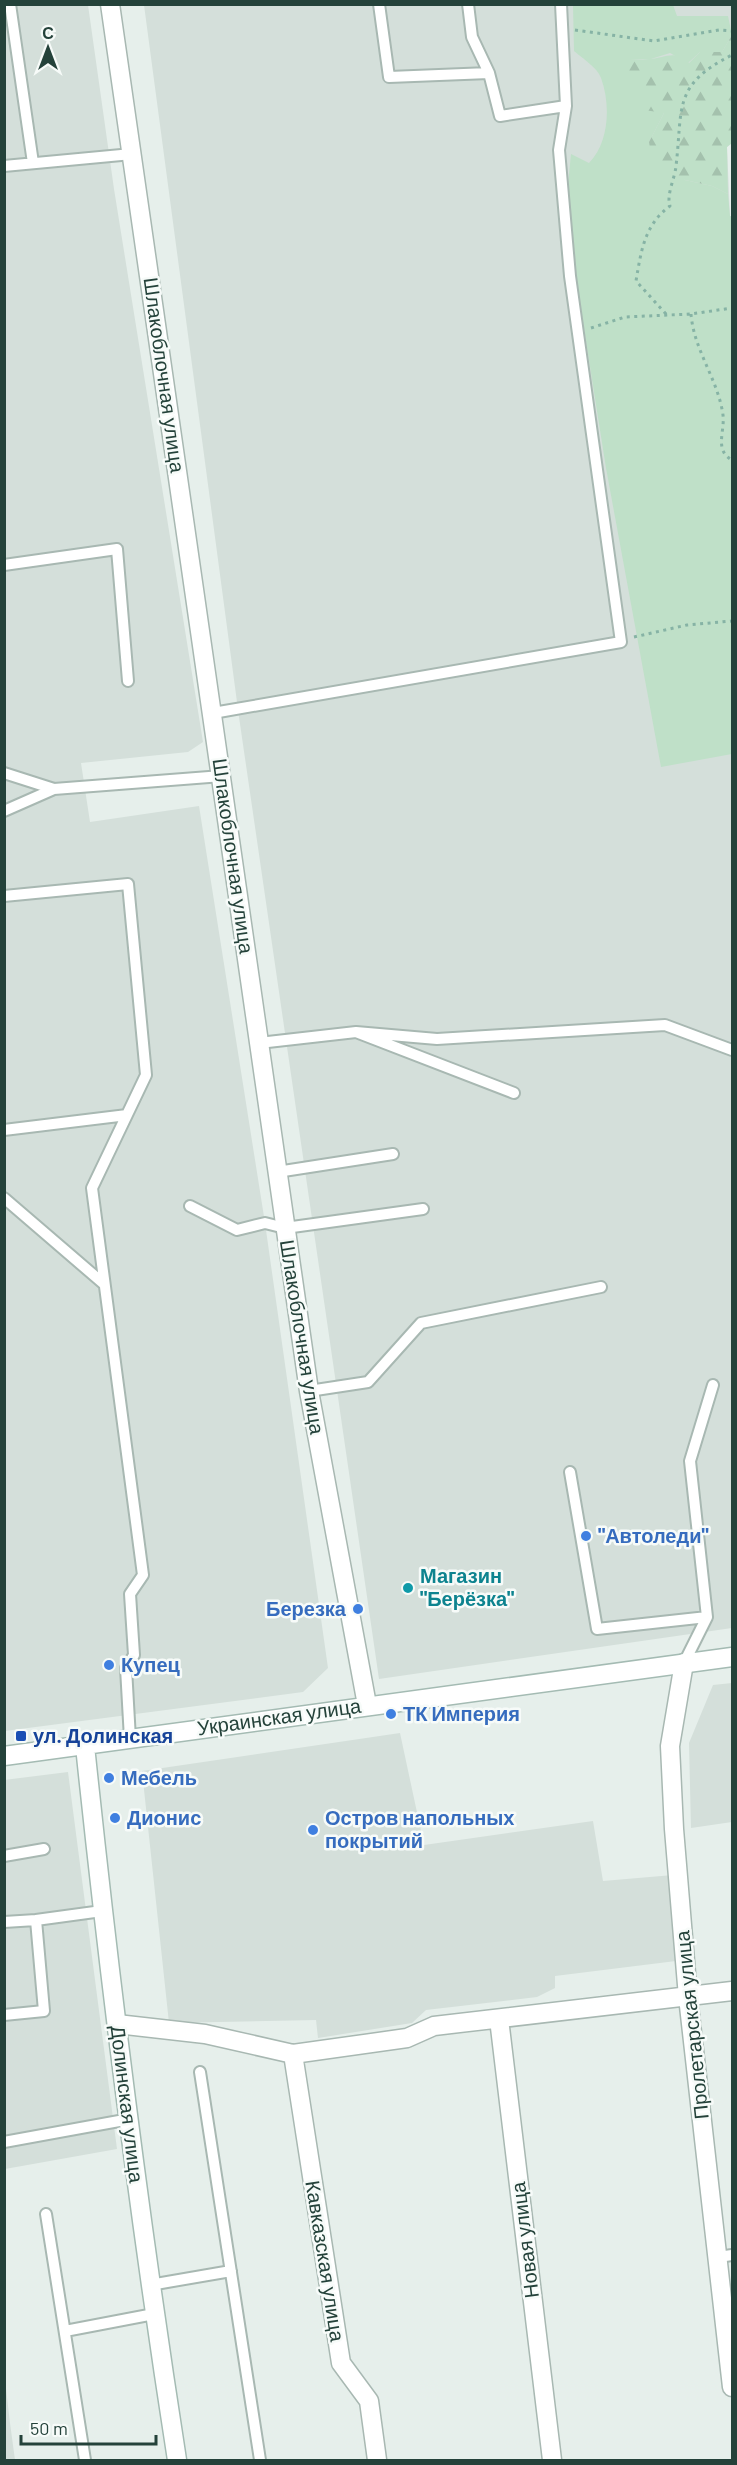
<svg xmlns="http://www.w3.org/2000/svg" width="737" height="2465" font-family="Barlow,sans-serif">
<defs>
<pattern id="forest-firs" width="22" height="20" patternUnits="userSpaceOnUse" patternTransform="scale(1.5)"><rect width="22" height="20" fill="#bfe0c8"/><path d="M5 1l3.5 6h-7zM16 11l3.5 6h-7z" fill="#a4c1ad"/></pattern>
</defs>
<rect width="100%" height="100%" fill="#e6efeb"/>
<!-- built -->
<path fill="#d4dfda" d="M4,5h84l26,184 89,553 -15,10 -107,11 9,59 109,-16 66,417 63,445 -25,24 -298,39z
M144,5h588v138l-5,4 3,69 2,1v1411l-353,51 -140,-962z
M732,1683v139l-41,6 -2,-85 24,-58z
M400,1733l24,112 169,-24 10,60 70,-6 11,85 -129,16v12l-18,9 -111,13 -14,13 -94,15 -2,-18 -147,3 -27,-252z
M68,1772l49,377 -112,20 -1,-389z
M5,2380l5,43 5,37h-10z"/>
<!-- green -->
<path fill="#bfe0c8" d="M573,5h100l4,11h51l4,19 -10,17h-22l-12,11 -18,-10 -19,6h-21l34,54 -15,29 36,38 27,6 16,8 2,22 2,1v537l-71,13 -55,-299 -33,-209 -6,-64 4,-41 18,9c20,-20 22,-58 12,-85 -3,-10 -19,-20 -27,-27z"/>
<!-- forest -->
<path fill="url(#forest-firs)" d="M732,35v108l-5,4 1,47 -16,-8 -27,-6 -32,-14 -4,-24 15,-29 -20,-3 -4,-19 -16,-15 6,-17c6,0 13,1 19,0 17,-1 25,-10 40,4l11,-11h22z"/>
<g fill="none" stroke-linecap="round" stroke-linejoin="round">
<!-- lane casing -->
<g stroke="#a8b8b2" stroke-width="14">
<path id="lane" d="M10,4l23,159
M379,4l10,73 100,-4 11,43 66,-10
M468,4l4,33 17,36
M4,166l128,-12
M4,565l113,-16 11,132
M213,713l408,-71 -51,-366 -11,-126 7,-44 -5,-102
M4,773l50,16
M4,811l50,-22 168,-13
M4,896l124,-12 18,191 -54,113 51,387 -13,19 4,61 -8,13 4,71
M356,1032l81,7 228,-14 67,25
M259,1043l97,-11 158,61
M4,1130l123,-15
M277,1172l116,-18
M4,1198l100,86
M190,1206l47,24 28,-7 20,5 138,-19
M309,1391l59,-9 53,-59 180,-36
M570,1472l27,157 110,-12
M684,1663l23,-46 -17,-156 23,-76
M4,1856l40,-7
M4,1922l32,-2
M4,2015l40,-4 -8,-91 66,-9
M200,2072l60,388
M4,2142l126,-23
M46,2214l39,246
M718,2257l14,-2
M150,2285l81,-14
M65,2331l89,-17"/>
</g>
<!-- street casing -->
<g stroke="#a8b8b2" stroke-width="21">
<path id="street" d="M110,4l199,1387 58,314
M684,1663l-14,83 4,83 14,168 44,390
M499,2019l53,441
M117,2024l88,10 88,20 114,-16 27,-12 298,-35
M293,2054l48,309 28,38 8,59"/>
</g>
<!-- secondary casing -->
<g stroke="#a4bbb3" stroke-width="21">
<path id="secondary" d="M85,1746c25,239 55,477 92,714
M4,1756l728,-99"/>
</g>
<!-- path -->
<path stroke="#86b3a5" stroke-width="3" stroke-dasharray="3 4.5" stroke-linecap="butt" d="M575,30l79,11 65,-11 13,1
M666,314l-30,-33c5,-29 8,-56 34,-75 -4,-11 5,-28 6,-40 7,-58 -4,-81 56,-111
M691,314c3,37 27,65 32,101 2,17 -9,35 9,45
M591,328l34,-11 66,-3 41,-6
M634,637l53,-12 45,-4"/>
<!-- lane -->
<use href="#lane" stroke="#fff" stroke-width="10"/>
<!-- street -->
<use href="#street" stroke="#fff" stroke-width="18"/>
<!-- secondary -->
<use href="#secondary" stroke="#fff" stroke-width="18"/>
</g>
<!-- markers -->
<g fill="#3f7fe0" stroke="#f7fbf9" stroke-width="2">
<circle cx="586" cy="1536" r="6"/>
<circle cx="358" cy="1609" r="6"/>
<circle cx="109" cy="1665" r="6"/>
<circle cx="391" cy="1714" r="6"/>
<circle cx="109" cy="1778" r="6"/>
<circle cx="115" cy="1818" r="6"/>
<circle cx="313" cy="1830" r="6"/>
</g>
<circle fill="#0f9aa8" stroke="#f7fbf9" stroke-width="2" cx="408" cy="1588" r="6"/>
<rect fill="#1a4fb4" stroke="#f7fbf9" stroke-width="2" x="15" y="1730" width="12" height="12" rx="3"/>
<g text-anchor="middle" stroke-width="5" stroke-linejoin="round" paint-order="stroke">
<!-- street labels -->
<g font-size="20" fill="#24423a" stroke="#f7fbf9">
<text transform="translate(164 375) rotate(82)" y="7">Шлакоблочная улица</text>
<text transform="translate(233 856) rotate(82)" y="7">Шлакоблочная улица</text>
<text transform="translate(302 1337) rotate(81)" y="7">Шлакоблочная улица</text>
<text transform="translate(279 1717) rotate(-8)" y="7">Украинская улица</text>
<text transform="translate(692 2025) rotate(-96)" y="7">Пролетарская улица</text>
<text transform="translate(127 2104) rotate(83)" y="7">Долинская улица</text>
<text transform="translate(525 2240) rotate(-97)" y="7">Новая улица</text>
<text transform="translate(325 2261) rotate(81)" y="7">Кавказская улица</text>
</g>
<!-- shop labels -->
<g font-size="20" font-weight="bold" fill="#366cbe" stroke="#f7fbf9" text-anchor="start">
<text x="598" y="1543">"Автоледи"</text>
<text x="346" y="1616" text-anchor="end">Березка</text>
<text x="121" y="1672">Купец</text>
<text x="403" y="1721">ТК Империя</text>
<text x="121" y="1785">Мебель</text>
<text x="127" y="1825">Дионис</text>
<text x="325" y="1825">Остров напольных<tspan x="325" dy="23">покрытий</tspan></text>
</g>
<!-- culture labels -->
<g font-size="20" font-weight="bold" fill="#0d838f" stroke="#f7fbf9" text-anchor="start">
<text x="420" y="1583">Магазин<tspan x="420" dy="23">"Берёзка"</tspan></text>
</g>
<!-- transit labels -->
<g font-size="20" font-weight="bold" fill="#164399" stroke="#f7fbf9" text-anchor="start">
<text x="33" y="1743">ул. Долинская</text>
</g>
</g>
<!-- border -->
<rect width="737" height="2465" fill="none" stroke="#24423a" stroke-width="12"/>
<!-- north arrow -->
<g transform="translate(48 48)" stroke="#f7fbf9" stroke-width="4.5" paint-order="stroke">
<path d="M0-4.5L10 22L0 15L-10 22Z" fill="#24423a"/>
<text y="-9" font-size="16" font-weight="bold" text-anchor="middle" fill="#24423a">С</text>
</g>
<!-- scale -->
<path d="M21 2435v9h135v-9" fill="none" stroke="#24423a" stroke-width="3"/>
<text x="30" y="2435" font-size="18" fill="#24423a" stroke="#f7fbf9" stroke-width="4.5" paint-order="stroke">50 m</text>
</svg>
